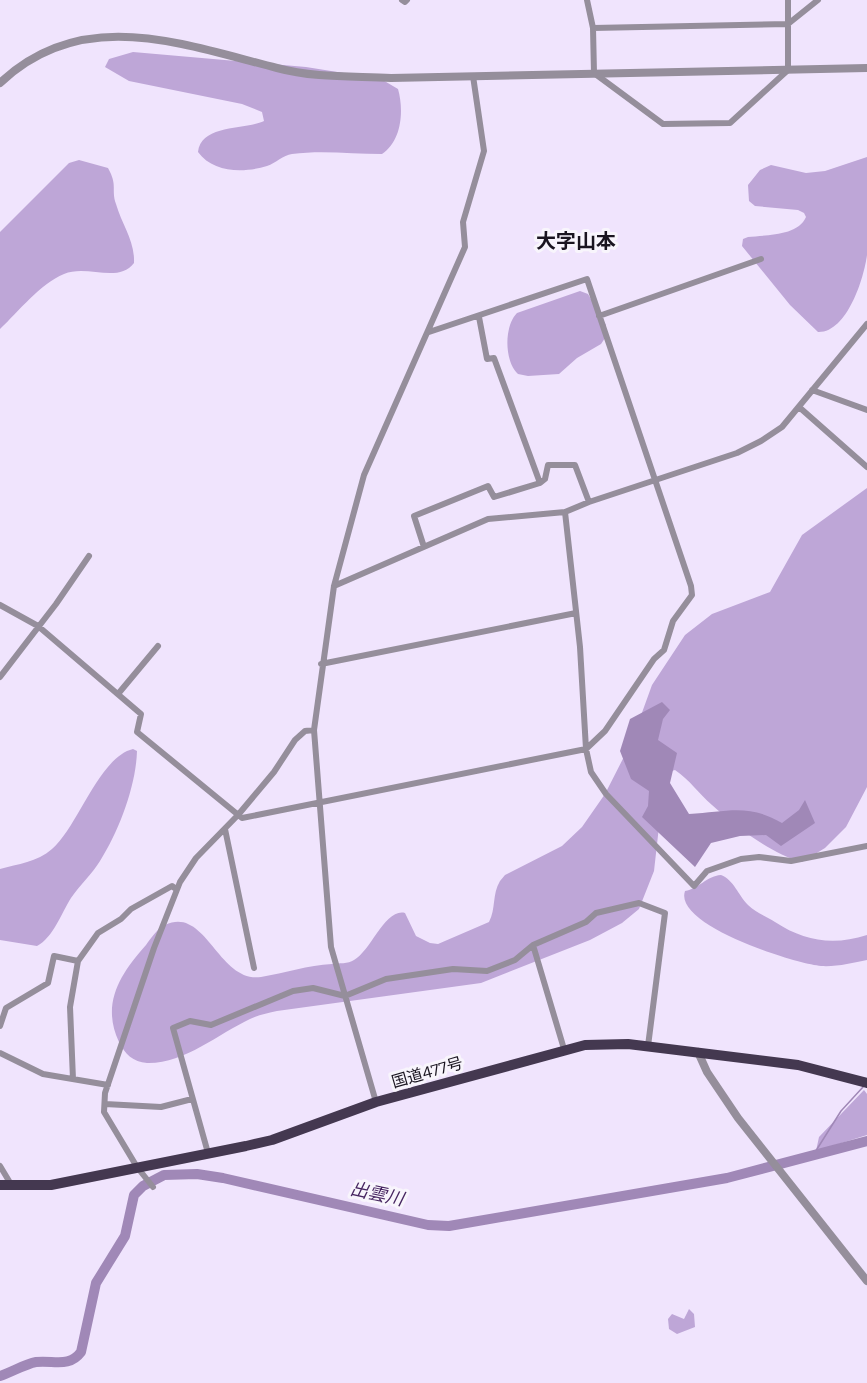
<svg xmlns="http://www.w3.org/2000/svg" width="867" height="1383" font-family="Bitter,'Noto Sans JP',serif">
<rect width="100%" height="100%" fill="#f0e4fd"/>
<!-- forest -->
<path fill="#bea6d7" d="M133,52l173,15 75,12 17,10c6,21 4,52 -16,65 -29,0 -61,-4 -90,0 -9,1 -16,9 -25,12 -23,7 -54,7 -69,-14 3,-28 47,-22 66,-31l-2,-9 -20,-8 -113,-23 -24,-14 4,-8z
M867,157c0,31 0,66 0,98 -3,23 -20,78 -49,77l-28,-27 -48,-59 1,-7 5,-2c18,-2 50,-1 58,-20l-2,-4 -6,-3 -43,-4 -6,-5 -1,-16 12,-15 11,-5 35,8 19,-2z
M79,160l29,8c10,18 3,21 8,36 6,21 19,37 18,59 -16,21 -47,1 -70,11 -24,10 -45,37 -64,55v-97l69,-69z
M580,291l8,3 18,31 -1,13 -4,6 -24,14 -18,16 -31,2 -10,-2c-14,-13 -14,-48 -1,-61z
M867,488v299l-21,40 -21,21 -23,14c-32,-9 -64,-34 -90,-57 -13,-11 -22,-25 -37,-35l-10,3 -11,98 -15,38 -17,14 -32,17 -109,43 -204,28c-9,2 -19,4 -27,8 -32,15 -66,45 -103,44 -14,-1 -22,-9 -28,-21 -18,-38 1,-68 27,-97 5,-7 11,-16 19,-20 41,-20 53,58 96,52 24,-4 47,-12 71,-13 7,-1 16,0 22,-4 17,-9 31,-52 51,-47l11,23 14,7 8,1 51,-22c7,-13 3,-28 11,-41l5,-6 57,-29 20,-19 23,-33 26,-51 21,-58 33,-50 27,-21 58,-22 32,-57z
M133,749l4,2c-1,35 -18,80 -37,110 -8,13 -20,24 -29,37 -9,14 -18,40 -34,48l-37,-6v-71c18,-5 37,-7 52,-20 26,-22 47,-92 81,-100z
M721,875c13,5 17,20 27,30 8,8 18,11 27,17 29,19 58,24 92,13v25c-14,3 -31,7 -46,6 -26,-2 -148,-41 -136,-75 14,-2 21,-15 36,-16z
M864,1090l3,4v41l-51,16 3,-14z
M689,1309l5,5 1,13 -18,7 -8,-5 -1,-10 4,-5 12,5z"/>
<!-- water -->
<path fill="#a088b7" d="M662,702l8,8 -7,9 -5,21 19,13 -7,30 19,31c38,-2 59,-11 93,9l17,-13 6,-10 10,23 -34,23 -15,-11 -26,1 -29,7 -16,24 -53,-50 6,-11 1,-15 -18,-12 -11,-28 10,-32z"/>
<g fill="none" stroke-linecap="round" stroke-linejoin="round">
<!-- stream -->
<path stroke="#a088b7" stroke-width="1.5" d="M812,1157l29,-46 22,-24"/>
<!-- river -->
<path stroke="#a088b7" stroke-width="10" d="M0,1376c12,-4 25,-12 36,-14 18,-2 33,6 45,-10l15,-69 29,-47 9,-41 9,-9 21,-11 33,-1 26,4 205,47 21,1 278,-48 140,-37"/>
<!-- minor -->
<path stroke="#958e9b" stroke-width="6" d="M402,0l3,2 2,-2
M587,0l6,28 1,45 69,51 67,-1 58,-53v-46l-195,4
M788,0v24
M788,24l30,-24
M599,316l162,-57
M479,317l8,42 7,-1 46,125
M812,390l55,20
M799,407l68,60
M565,512l15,135 6,102 5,23 15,22 88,92 13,-15 34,-12 18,-2 32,4 76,-15
M424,547l-10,-31 74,-30 6,11 46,-14 5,-4 3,-14h27l14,37
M334,586l154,-67 77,-7 24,-10 148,-49 24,-12 21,-14 85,-103
M0,605l38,21 103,88 -4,18 105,86 344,-69 19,-18 49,-72 10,-9 9,-29 19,-26 -1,-9 -104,-307 -158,53
M321,664l255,-51
M0,677l56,-73 33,-48
M118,694l40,-48
M314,730l17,217 45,155
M225,829l29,139
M533,945l31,104
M0,1026l6,-18 42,-25 6,-27 24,5
M0,1053l43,21 65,11
M73,1079l-3,-72 8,-46 20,-28 23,-14 10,-10 41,-23 4,3
M105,1104l56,3 31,-8
M208,1153l-35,-125 17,-7 21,4 82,-34 20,-3 32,8 41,-17 67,-10 34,2 28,-11 18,-15 53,-23 10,-9 43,-10 26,10 -17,133
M0,1166l12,20
M153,1187l-16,-20 -33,-55 1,-19 49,-145 26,-66 16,-24 42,-43 36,-43 21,-32 10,-9 9,-1 20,-144 30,-111 101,-228 -2,-25 21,-71 -11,-75"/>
<!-- tertiary -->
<path stroke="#958e9b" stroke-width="8" d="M0,83c82,-78 182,-39 277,-15 37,10 76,8 114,10l476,-10
M698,1052l9,20 31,46 129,163"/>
<!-- trunk -->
<path stroke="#443850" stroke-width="10" d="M0,1185h51l195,-39 26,-6 104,-38 209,-57 43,-1 170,21 69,18"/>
</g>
<g text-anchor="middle" stroke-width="6" stroke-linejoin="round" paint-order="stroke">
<!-- street labels -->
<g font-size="16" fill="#1a1520" stroke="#f8f5fc">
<text transform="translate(427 1072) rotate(-16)" y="6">国道477号</text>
</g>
<!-- water labels -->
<g font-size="18" font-style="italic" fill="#472661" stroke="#f8f5fc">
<text transform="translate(377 1194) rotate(12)" y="6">出雲川</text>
</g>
<!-- quarter labels -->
<g font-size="20" font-weight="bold" fill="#1a1520" stroke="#f8f5fc">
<text x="576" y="248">大字山本</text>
</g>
</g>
</svg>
